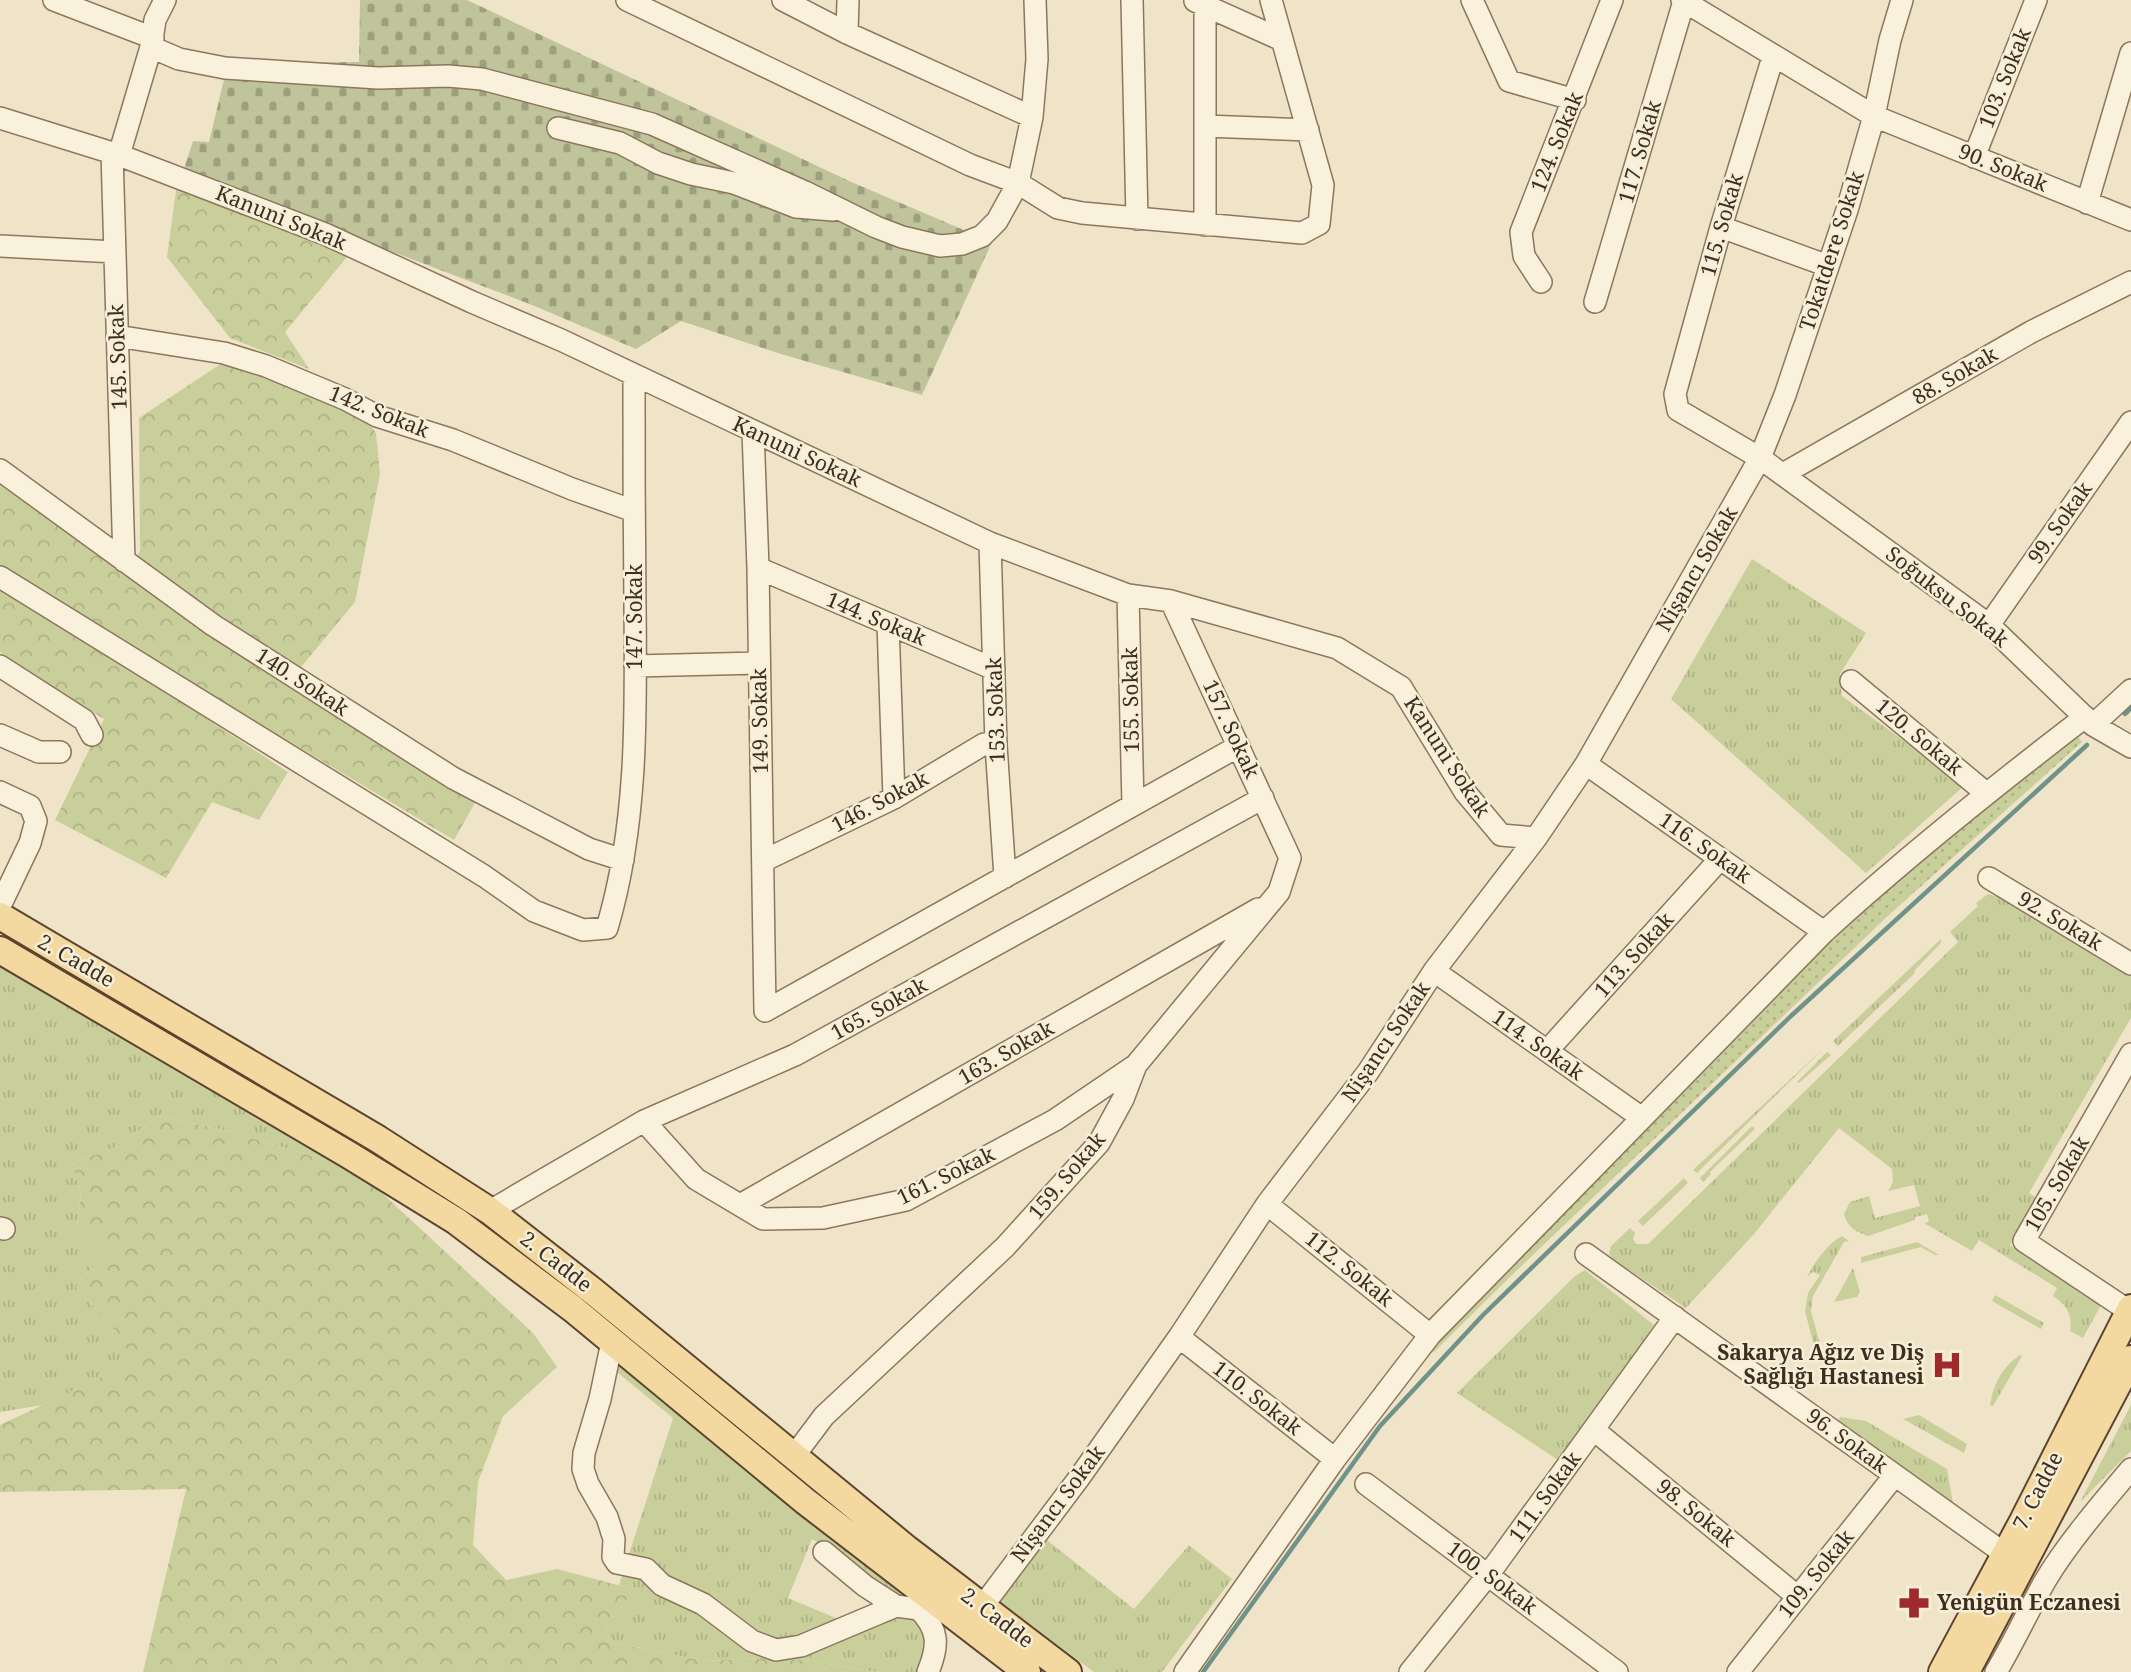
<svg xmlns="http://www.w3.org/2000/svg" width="2131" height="1672" font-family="'Noto Serif',serif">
<defs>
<pattern id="grass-tufts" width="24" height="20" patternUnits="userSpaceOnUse" patternTransform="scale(1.75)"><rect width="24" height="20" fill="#c9cf9b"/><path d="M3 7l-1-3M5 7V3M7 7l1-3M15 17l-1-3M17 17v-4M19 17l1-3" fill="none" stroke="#aeb285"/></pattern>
<pattern id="forest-crowns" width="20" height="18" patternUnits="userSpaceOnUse" patternTransform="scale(1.75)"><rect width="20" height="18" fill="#c9cf9b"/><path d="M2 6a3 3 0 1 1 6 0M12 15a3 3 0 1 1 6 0" fill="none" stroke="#aeb285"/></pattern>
<pattern id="cemetery-stones" width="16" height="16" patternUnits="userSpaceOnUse" patternTransform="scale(1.75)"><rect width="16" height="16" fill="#bfc49a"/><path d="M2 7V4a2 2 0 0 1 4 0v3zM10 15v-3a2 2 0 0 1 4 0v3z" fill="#9ca07d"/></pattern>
<pattern id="park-dots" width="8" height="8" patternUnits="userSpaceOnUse" patternTransform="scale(1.75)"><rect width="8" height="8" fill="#c9cf9b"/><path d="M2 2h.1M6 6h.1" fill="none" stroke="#aeb285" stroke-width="1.8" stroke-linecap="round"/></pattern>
</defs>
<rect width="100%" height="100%" fill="#f0e4c8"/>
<!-- grass -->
<path fill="url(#grass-tufts)" d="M1752,559l114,74 -26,41 2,22 123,89 -99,88 -195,-174z
M1988,894l28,8 115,70v46l-102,175 8,5 -27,47 91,60 -18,33 -13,-7c3,-16 -4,-27 -17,-35l4,-8 -78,-48 -7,11 -48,-28 5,-1 -2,-8 -12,3v3l-47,16c-13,-5 -20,-8 -24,-22l6,-12 19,-6 6,22 45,-12 -6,-21 -26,6 5,-9 -1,-13 -53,-41 -85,106 -68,74 -73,-49 -4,-5 2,-8 19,-18 5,5 -2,6 3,5h12l310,-302 -8,-10 28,-26 -2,-3z
M1941,939v4l-27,28 1,2 -77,73 -5,-5z
M0,958l356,211 -132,-39 -66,-14 -40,30 -46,17 9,32 -4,31 26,27 -27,34 42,47 17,28 -92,43 -43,7z
M1824,1048l-127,125 -4,-3z
M1827,1052l4,3 -32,28 -2,-1z
M1752,1126l3,3 -45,43 1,2 -8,8 -3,-4z
M1684,1178l4,5 -45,43 -5,-5z
M1842,1236l7,5 -5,1 -31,54 -2,15 10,37 -6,2 -10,-39 3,-18 12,-18 -7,-3 -6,5c8,-15 19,-32 35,-41z
M1917,1242l22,13h-4l-14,-8 -60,16v-6z
M1853,1268l7,24 -3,5 -23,5z
M1585,1270l69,55 -93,137 -104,-69 118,-117z
M1995,1295l49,28 -3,6 -49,-28z
M2020,1355l2,1 -29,50 -3,-1c3,-21 13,-39 30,-50z
M616,1358l167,134 74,67 44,34 5,7 -3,2 -7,-3 -51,-39 -33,-21 -24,59 55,23 40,-12c-29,15 -80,42 -113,36 -25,-5 -45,-26 -64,-41h-8c20,15 43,40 68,47 23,7 47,-9 69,-13 6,-1 10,1 16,0l13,-14 29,-14 11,-1 23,22 1,23 -9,18h-43l-64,-11 -50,-3 -57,3 -95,-19 -5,-21 18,-15 9,-17 -13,-4 54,-167 -61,-50z
M2131,1405v46l-51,51z
M1919,1415l48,29 -3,9 -61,-34z
M1840,1417l26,4 81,48 6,34 -115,-82z
M1043,1537l91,72 55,-64 43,34 -70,93h-68l-97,-73z"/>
<!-- forest -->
<path fill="url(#forest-crowns)" d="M177,183l144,51 26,23 -62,75 24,37 -79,-31 -63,-81z
M225,351l136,60 15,22 4,41 -25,128 -58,70 -162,-112 5,-9 -1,-133 80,-53z
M0,483l128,89 348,229 -22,39c-151,-91 -303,-180 -454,-272z
M0,584l288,188 -29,48 -47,-18 -46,76 -111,-58 49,-101 -104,-67z
M158,1116l66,14 132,39 177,164 24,34 -54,49 -25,66 -5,63 33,35 51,-11 76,20 -10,17 -18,15 5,21 95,19 57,-3 50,3 64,11h-733l43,-183 -186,3v-67l134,-63 -16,-28 -42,-47 27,-34 -26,-27 4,-31 -9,-32 46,-17z"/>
<!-- cemetery -->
<path fill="url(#cemetery-stones)" d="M360,0h107l382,181 143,61 -70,153 -141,-41 -100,-33 -45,28 -104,-44 -349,-133 10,-31 16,1 19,-79 131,-1z"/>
<!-- park -->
<path fill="url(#park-dots)" d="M2075,733l7,9 -192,172 -379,362 -77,76 -5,1 12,-17 53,-58 356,-355 88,-80z"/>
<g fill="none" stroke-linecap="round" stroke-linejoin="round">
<!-- stream -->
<path stroke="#6f938a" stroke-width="4.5" d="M2125,714l6,-6
M1203,1672l177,-246 103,-111 308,-299 296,-271"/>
<!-- minor casing -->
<g stroke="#8d765c" stroke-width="24">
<path id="minor" d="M54,0l99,38
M627,0l343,165 48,18 40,25 24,5 220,20 17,-9 4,-39 -52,-185
M783,0l64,33 185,84
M1132,0l5,219
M1472,0l37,81 66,19
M1682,0l192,116 257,104
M1195,1l87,39
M847,33l1,-33
M151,47l28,12 46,9 153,10 70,-2 34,3 170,45 153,68 71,35 26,10 38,9 22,-2 20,-8 15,-15 21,-38 14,-66 5,-58 -2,-59
M1773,57l-52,170 -46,167 3,16 82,48 229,167 104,100 38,22
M0,118l119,37 206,79 147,68 89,38 429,203 138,52 43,6 166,47 64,39 64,105 36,43 35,3
M1205,126l103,4
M558,128l62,15 38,20 33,11 43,9 62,24 37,3
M112,153l12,408
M119,155l32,-108 4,-27 10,-20
M1974,157l62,-157
M2087,203l44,-150
M1205,225v-219
M1721,227l107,39
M0,246l115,6
M1541,282l-17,-26 -3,-24 91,-232
M1595,302l89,-301
M117,336l107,17 42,13 79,33 32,17 76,24 119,49 62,22
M753,431l5,137 7,443 474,-265
M0,470l213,155 240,153 136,71 34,11
M1783,474l248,-142 100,-50
M990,543l6,202 9,132
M758,568l236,101
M0,577l484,299 50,35 49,19 24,-2c31,-104 29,-215 28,-324 -1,-76 -1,-153 -1,-229
M1128,595l5,210
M888,624l6,174
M1989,625l142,-203
M0,666l84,54 8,15
M635,666l124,-3
M1851,681l135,112
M2093,725l38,-35
M0,735l39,17h21
M1586,764l238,168
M0,792l30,14 6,15 -6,22 -30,63
M763,861l131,-63 90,-54 12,1
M1989,878l142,86
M1434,971l208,147
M1547,1051l173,-192
M644,1121l52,58 67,40 60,-1 83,-18 149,-80 81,-55
M1267,1204l163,131
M740,1205l518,-296
M490,1211l154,-90 151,-66 468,-257
M0,1228l4,1
M1586,1254l419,300
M2129,1311l-105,-70 107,-187
M1179,1337l156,122
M612,1342l-12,57 -16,54 -1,16 5,15 19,33 7,22 -1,18 4,6 29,6 16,16 41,19 49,37 24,9 25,-4 95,-40
M1594,1430l204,167
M794,1456l30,-40 181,-169 94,-104 24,-44 13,-34 143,-173 11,-34 -119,-257
M1366,1484l251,188
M824,1552l41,34 31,20 23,3
M982,1607l97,-129 100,-141 88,-133 101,-132 66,-101 102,-133 50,-74 174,-306 25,-63 62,-185 27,-94 16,-76 12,-40
M919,1609c20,21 20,36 9,63
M1185,1672l150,-213 95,-124 394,-403c83,-76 171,-146 261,-215
M1410,1672l78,-97 187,-258
M1738,1672l157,-197
M1996,1672c18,-30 32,-61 49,-91 22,-37 58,-79 86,-112"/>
</g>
<!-- major casing -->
<g stroke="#5b4430" stroke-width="30">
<path id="major" d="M0,916l378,223 112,72 104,81 313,257 161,123
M0,950l349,205 107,66 117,88 232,192 222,171
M1942,1672l81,-151 108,-213
M1966,1672l165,-313"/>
</g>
<!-- minor -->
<use href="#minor" stroke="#faf1dc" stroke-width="21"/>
<!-- major -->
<use href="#major" stroke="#f3d9a0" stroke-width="26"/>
</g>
<!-- icons -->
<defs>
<g id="hospital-bare" transform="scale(2.415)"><path d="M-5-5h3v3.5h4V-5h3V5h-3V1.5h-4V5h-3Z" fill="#9e2a2b" stroke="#f7eed8" stroke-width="2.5" paint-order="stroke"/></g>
<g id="pharmacy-bare" transform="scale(2.415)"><path d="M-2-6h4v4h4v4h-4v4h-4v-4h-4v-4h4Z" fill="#9e2a2b" stroke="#f7eed8" stroke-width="2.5" paint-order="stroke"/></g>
</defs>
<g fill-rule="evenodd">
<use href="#hospital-bare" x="1947" y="1365"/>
<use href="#pharmacy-bare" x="1914" y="1603"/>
</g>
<g text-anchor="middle" stroke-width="5" stroke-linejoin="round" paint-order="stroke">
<!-- street labels -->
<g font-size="21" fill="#3d2e20" stroke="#f7eed8">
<text transform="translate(2005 78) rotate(-68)" y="7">103. Sokak</text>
<text transform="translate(1557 142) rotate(-68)" y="7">124. Sokak</text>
<text transform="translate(1640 152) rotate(-74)" y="7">117. Sokak</text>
<text transform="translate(2003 168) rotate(22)" y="7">90. Sokak</text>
<text transform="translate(281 218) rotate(22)" y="7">Kanuni Sokak</text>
<text transform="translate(1722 225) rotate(-74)" y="7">115. Sokak</text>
<text transform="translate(1832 251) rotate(-72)" y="7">Tokatdere Sokak</text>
<text transform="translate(118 357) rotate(-92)" y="7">145. Sokak</text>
<text transform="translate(1955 376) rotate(-30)" y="7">88. Sokak</text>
<text transform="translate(379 412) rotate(22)" y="7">142. Sokak</text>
<text transform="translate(797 452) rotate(25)" y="7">Kanuni Sokak</text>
<text transform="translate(2060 523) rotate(-55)" y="7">99. Sokak</text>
<text transform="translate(1697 569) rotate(-60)" y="7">Nişancı Sokak</text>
<text transform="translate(1947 597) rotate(38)" y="7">Soğuksu Sokak</text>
<text transform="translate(635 617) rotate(-90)" y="7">147. Sokak</text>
<text transform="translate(876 619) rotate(23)" y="7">144. Sokak</text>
<text transform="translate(302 682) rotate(33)" y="7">140. Sokak</text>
<text transform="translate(1131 700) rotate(-91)" y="7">155. Sokak</text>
<text transform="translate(996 710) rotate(-92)" y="7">153. Sokak</text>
<text transform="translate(760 721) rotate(-91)" y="7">149. Sokak</text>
<text transform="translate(1231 729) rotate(65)" y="7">157. Sokak</text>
<text transform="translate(1919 737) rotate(40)" y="7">120. Sokak</text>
<text transform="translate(1447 757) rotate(57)" y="7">Kanuni Sokak</text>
<text transform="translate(880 802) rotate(-28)" y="7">146. Sokak</text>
<text transform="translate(1705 848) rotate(35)" y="7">116. Sokak</text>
<text transform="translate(2060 921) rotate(31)" y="7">92. Sokak</text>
<text transform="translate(1634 955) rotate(-48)" y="7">113. Sokak</text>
<text transform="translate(76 961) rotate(30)" y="7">2. Cadde</text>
<text transform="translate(879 1009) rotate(-29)" y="7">165. Sokak</text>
<text transform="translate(1386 1042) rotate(-56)" y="7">Nişancı Sokak</text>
<text transform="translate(1538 1045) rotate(35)" y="7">114. Sokak</text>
<text transform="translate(1006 1053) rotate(-30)" y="7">163. Sokak</text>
<text transform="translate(946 1176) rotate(-26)" y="7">161. Sokak</text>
<text transform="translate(1067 1176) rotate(-50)" y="7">159. Sokak</text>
<text transform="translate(2057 1184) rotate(-60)" y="7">105. Sokak</text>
<text transform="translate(556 1262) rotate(38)" y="7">2. Cadde</text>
<text transform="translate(1349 1269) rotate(39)" y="7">112. Sokak</text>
<text transform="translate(1257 1398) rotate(38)" y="7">110. Sokak</text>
<text transform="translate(1847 1441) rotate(36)" y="7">96. Sokak</text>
<text transform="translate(2038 1491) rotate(-63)" y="7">7. Cadde</text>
<text transform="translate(1545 1497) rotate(-54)" y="7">111. Sokak</text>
<text transform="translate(1058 1504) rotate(-53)" y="7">Nişancı Sokak</text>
<text transform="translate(1696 1513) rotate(39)" y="7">98. Sokak</text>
<text transform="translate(1816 1574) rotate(-51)" y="7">109. Sokak</text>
<text transform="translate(1492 1578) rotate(37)" y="7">100. Sokak</text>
<text transform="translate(997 1618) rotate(37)" y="7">2. Cadde</text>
</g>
<!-- poi labels -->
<g font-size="21" font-weight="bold" fill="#3d2e20" stroke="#f7eed8" text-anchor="end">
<text x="1924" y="1360">Sakarya Ağız ve Diş<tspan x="1924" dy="24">Sağlığı Hastanesi</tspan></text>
<text x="1937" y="1610" text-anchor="start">Yenigün Eczanesi</text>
</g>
</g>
</svg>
